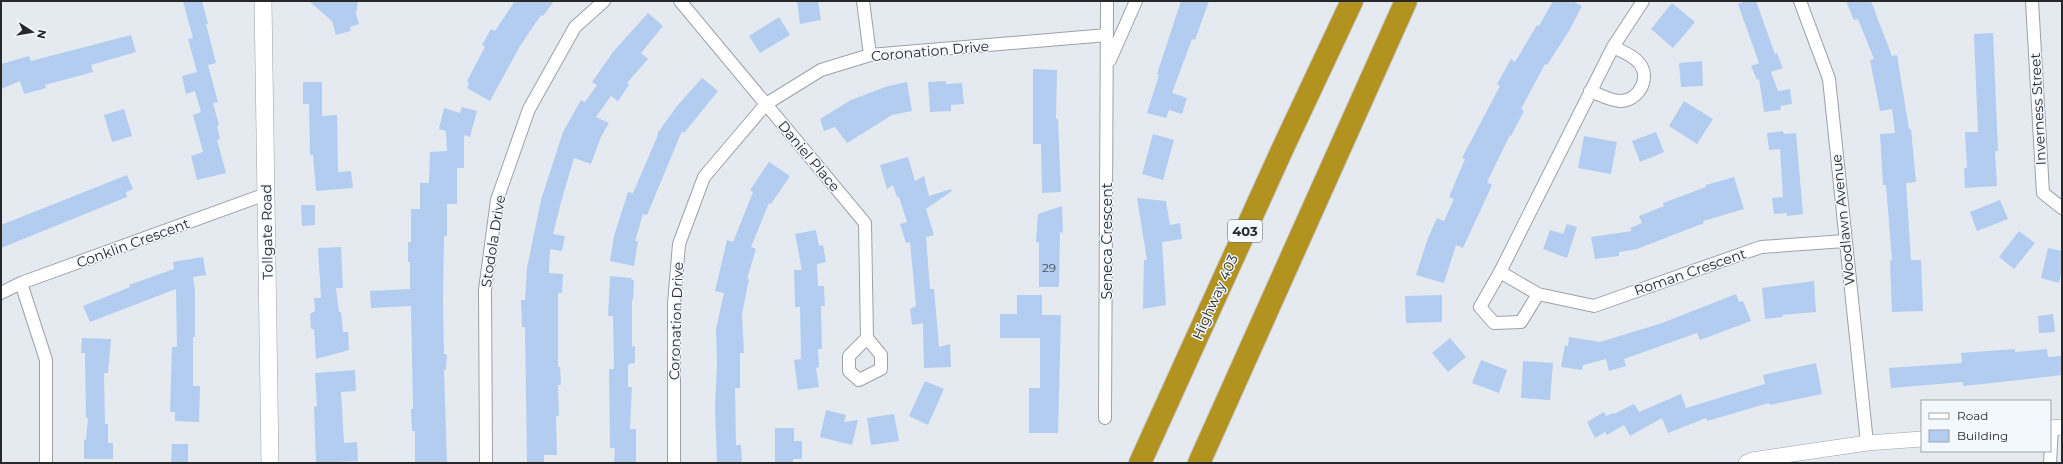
<svg xmlns="http://www.w3.org/2000/svg" width="2063" height="464" font-family="Montserrat,sans-serif">
<rect width="100%" height="100%" fill="#e5eaf0"/>
<!-- building -->
<path fill="#b2cdf0" d="M183,1h19l6,23h-2l10,39 -8,2 10,37 -5,1 6,22 -2,1 3,13 -3,1 9,33 -29,7 -6,-24 12,-4 -10,-37 8,-3 -6,-21 -9,3 -4,-18 15,-4 -9,-33 5,-1z
M309,1h49l-2,13 3,10 -9,3 1,4 -15,4 -4,-14z
M515,1h39l-11,15 -2,-1 -21,31 -30,55 -23,-13 2,-5 -2,-2 18,-34 -3,-2 9,-16 4,2z
M797,1h21l3,19 -21,4z
M1181,1h28l-14,39 -3,-1 -20,54 15,5 -5,16 -13,-4 -3,8 -19,-5 12,-38 -2,-1z
M1553,1h19l10,5 -13,25 -22,34 -2,-1 -24,45 3,2 -13,25 -1,-1 -23,47 5,3 -29,63 -7,-3 -12,38 -28,-8 12,-37 9,-20 7,3 10,-22 -5,-2 16,-38 -3,-1 38,-72 -3,-2 14,-25 4,3 22,-37 2,1z
M1746,1h10l19,53 2,-1 6,15 -12,4 7,19 12,-2 2,15 -12,2 1,4 -17,2 -5,-33 -2,1 -6,-14 8,-3 -21,-59z
M1846,1h25l21,55 5,-1 12,74h2l5,53 -10,1 5,77h10l2,51 -31,1 -2,-51 2,-1 -6,-75h-3l-3,-51 15,-1 -3,-24 -12,2 -10,-51 4,-1 -16,-40 -4,1z
M1672,3l23,19 -22,26 -22,-19z
M648,13l15,13 -22,27 7,6 -21,24 2,2 -11,16 -7,-5 -15,21 13,6 -8,14 -10,27 -17,-6 -13,44 -8,32 12,2 -3,15 -12,-2 -1,24 14,1 -1,19h-4v74h2l1,18h-3l1,31h-3l1,39h-13v7h-17l-2,-135h-3l-1,-27h4l2,-32 14,-68 22,-68 18,-32 4,2 12,-17 -5,-3 21,-30z
M779,17l11,18 -30,18 -11,-17z
M1993,33l5,118h-3l2,35 -32,2 -1,-20h3l-2,-36h13l-4,-98z
M131,35l5,17 -45,13 2,7 -48,13 1,3 -22,6 -4,-13 -19,8v-25l28,-8 2,5z
M1702,61l1,25 -22,1 -2,-24z
M1033,69l24,1 -1,49h2l3,73 -19,1 -1,-49h-8z
M702,78l16,13 -34,42 -2,-2 -35,84 -4,-1 -8,27h3l-4,25 -24,-5 4,-25 14,-44 5,1 25,-58 -1,-1 20,-28z
M946,81v3l16,-1 2,21 -13,1v6l-21,1 -2,-30z
M303,82h19v34l15,-1 1,57 13,-1 2,17 -37,3 -3,-36h-3l-1,-51h-6z
M907,82l5,29 -20,4 -45,28 -12,-16 -11,4 -4,-12 31,-19 37,-14z
M1684,101l29,18 -16,25 -28,-18z
M462,107l15,4 -7,26 -6,-2v33h-7v36h-10v32h-3l-1,66 1,52 3,1 -1,15h-2l3,93h-32v-32h-3l-1,-22h2l-2,-103 -40,2 -1,-17 40,-2v-27h-2v-20h3v-33h9v-26h9l1,-31 17,-1 -1,-20 -7,-2 5,-21 16,5z
M124,109l8,27 -20,6 -8,-27z
M1783,131l1,3 12,-1 7,81 -16,2v-3l-13,1 -2,-16 11,-1 -3,-48 -11,1 -2,-17z
M1656,132l8,20 -24,10 -8,-21z
M1153,134l21,6 -11,40 -21,-6z
M1584,136l33,6 -6,32 -33,-6z
M908,157l7,24 9,-5 5,20 22,-7 1,2 -26,18 8,26 -8,2 4,52h4l5,58 11,-3 1,23 -27,1 -1,-45 -11,2 -2,-16 6,-3 -6,-64 -4,1 -6,-19 7,-2 -8,-25h-2l-4,-12 -6,4 -7,-24z
M769,162l21,14 -19,28 -2,-1 -18,44 5,2 -9,30h2l-7,35 2,39h-4v35h-5l1,57h5l1,18h-25l-2,-55 2,-43 -1,-36 8,-36 -9,-2 12,-51 6,2 20,-50 -3,-2z
M127,175l6,14 -7,3 1,5 -126,51v-23z
M1734,177l10,32 -41,12 1,2 -67,26 -18,3v4l-24,3 -4,-22 41,-6 -2,-3 12,-5 -3,-7 25,-10 -1,-3 43,-16v-2z
M1137,198l29,3 4,24 10,-2 2,16 -20,3 4,63 -23,4 1,-49h3z
M2000,200l8,19 -31,12 -7,-19z
M301,205h14v20l-13,1z
M1062,206l1,27 -3,-1 -1,55h-20v-45h-3l2,-28z
M1567,224l10,3 -10,31 -24,-9 7,-19 13,4z
M816,230l3,16 4,-1 3,17 -9,2 1,22h6l1,20h-4l1,43h-4l1,18 -3,1 3,19 -21,3 -4,-30 7,-1 -1,-52h-5l-1,-37h8l-7,-36z
M2019,231l16,12 -21,26 -15,-12z
M341,247l2,41h-7l3,24h2l2,20h5l1,18 -33,9 -2,-30h-3l-1,-15 5,-3 -1,-13h7l-3,-50z
M2048,248l14,3v18l-3,14 -18,-5z
M203,257l3,18 -13,2 2,13v47h-2v49h7l-1,36 -24,-1v-9h-5l2,-65h5l-1,-58 -86,33 -7,-16 47,-19 -1,-2 45,-16 -1,-7z
M610,276l22,2 -1,2h3l-1,20h-1v47l3,-1v17l-7,1v23h4l-2,42h6v34h-22l1,-15h-5l-1,-79h5l-1,-53h-5z
M1814,281l2,31 -34,3 1,2 -18,2 -3,-31z
M1736,294l3,8 4,-1 8,20 -51,19 -3,-7 -73,26 2,7 -17,5 -3,-12 -23,6 -1,5 -21,-3 4,-22 3,1 1,-9 31,5 62,-19z
M1017,295h25v20h19l-3,118h-29v-45h11v-50h-40v-24h17z
M1442,295v27l-36,1 -1,-27z
M2053,314l2,18 -16,1 -1,-17z
M82,338l29,1 -3,34h-4l1,51h3v19h5v16h-29v-19h2l2,-22h-2l-1,-65h-4z
M1450,338l16,19 -18,15 -16,-19z
M2015,349v3l32,-3 1,8 14,-1v19l-79,9 -20,2v-4l-72,6 -2,-20 73,-5 -1,-10z
M1481,360l26,10 -8,23 -27,-10z
M1523,361l30,2 -3,37 -29,-2z
M1816,363l6,31 -52,11 -1,-2 -62,18 -1,-3 -38,15 -6,-15 -32,18 -6,-11 -17,10 -2,-3 -10,6 -8,-16 17,-10 2,4 7,-3 1,1 20,-10 5,8 42,-18 5,14 79,-24 -2,-9z
M355,370l1,21 -15,1 3,51 13,-1 1,19 -42,2 -2,-56 3,-1 -2,-33z
M925,381l19,8 -16,36 -19,-9z
M826,410l20,5 -2,7 14,-2 -6,25 -32,-8z
M894,414l5,27 -28,4 -4,-27z
M775,428h19v13h8v18h-9v4h-18z
M172,444h16v19h-17z"/>
<g fill="none" stroke-linecap="round" stroke-linejoin="round">
<!-- minor casing -->
<g stroke="#9da1a7" stroke-width="14">
<path id="minor" d="M680,1l185,222 2,115 14,17v14l-22,11 -10,-9v-15l18,-18
M863,1l7,54
M1800,1l29,78 38,364
M2032,1l11,192 19,15
M1110,60l26,-59
M1590,91c9,3 22,11 32,10 18,-2 29,-24 17,-38 -6,-8 -18,-12 -26,-16
M1500,272l38,22 56,12 167,-59 84,-6
M21,283l25,77v103
M1,293l20,-10 245,-89
M1538,294l-17,28 -27,1 -14,-16 20,-35 113,-225 30,-46
M1105,418l2,-417
M486,463l-1,-173 12,-90 32,-91 46,-82 29,-26
M674,463v-159l5,-60 25,-67 62,-73 55,-34 49,-15 237,-20
M2050,463l2,-35"/>
</g>
<!-- tertiary casing -->
<g stroke="#9da1a7" stroke-width="16">
<path id="tertiary" d="M2050,428l12,-1
M1746,463l6,-3 115,-17 55,-4"/>
</g>
<!-- secondary casing -->
<g stroke="#9da1a7" stroke-width="18">
<path id="secondary" d="M263,1l7,462"/>
</g>
<!-- motorway casing -->
<g stroke="#c7c7c8" stroke-width="24">
<path id="motorway" d="M1140,463l142,-313 70,-149
M1199,463l207,-462"/>
</g>
<!-- minor -->
<use href="#minor" stroke="#fff" stroke-width="12"/>
<!-- tertiary -->
<use href="#tertiary" stroke="#fff" stroke-width="15"/>
<!-- secondary -->
<use href="#secondary" stroke="#fff" stroke-width="17"/>
<!-- motorway -->
<use href="#motorway" stroke="#b29320" stroke-width="22"/>
</g>
<g text-anchor="middle" stroke-width="3" stroke-linejoin="round" paint-order="stroke">
<!-- number labels -->
<g font-size="12" fill="#49515c">
<text x="1049" y="272">29</text>
</g>
<!-- shield labels -->
<rect fill="#f3f8fe" stroke="#64666a" stroke-width="1" x="1228" y="220" width="34" height="22" rx="3"/>
<g font-size="13" font-weight="bold" fill="#26282a">
<text x="1245" y="236">403</text>
</g>
<!-- street labels -->
<g font-size="14" fill="#26282a" stroke="#f3f8fe">
<text transform="translate(930 51) rotate(-5)" y="5">Coronation Drive</text>
<text transform="translate(2038 109) rotate(-93)" y="5">Inverness Street</text>
<text transform="translate(809 156) rotate(50)" y="5">Daniel Place</text>
<text transform="translate(1843 220) rotate(-96)" y="5">Woodlawn Avenue</text>
<text transform="translate(267 232) rotate(-91)" y="5">Tollgate Road</text>
<text transform="translate(493 241) rotate(-81)" y="5">Stodola Drive</text>
<text transform="translate(1107 241) rotate(-90)" y="5">Seneca Crescent</text>
<text transform="translate(133 243) rotate(-20)" y="5">Conklin Crescent</text>
<text transform="translate(1690 272) rotate(-19)" y="5">Roman Crescent</text>
<text transform="translate(1215 297) rotate(-66)" y="5">Highway 403</text>
<text transform="translate(676 321) rotate(-88)" y="5">Coronation Drive</text>
</g>
</g>
<!-- border -->
<rect width="2063" height="464" fill="none" stroke="#26282a" stroke-width="4"/>
<!-- legend -->
<rect x="1921" y="400" width="130" height="52" fill="#f3f8fe" stroke="#a1a5a9"/>
<rect x="1929" y="413" width="20" height="6" fill="#ffffff" stroke="#a1a5a9"/>
<text x="1957" y="420" font-size="12" fill="#26282a">Road</text>
<rect x="1929" y="430" width="20" height="12" fill="#b2cdf0" stroke="#a1a5a9"/>
<text x="1957" y="440" font-size="12" fill="#26282a">Building</text>
<!-- north arrow -->
<g transform="translate(32 32) rotate(102)" stroke="#f3f8fe" stroke-width="3" paint-order="stroke">
<path d="M0-3L7 15L0 10L-7 15Z" fill="#26282a"/>
<text y="-6" font-size="11" font-weight="bold" text-anchor="middle" fill="#26282a">N</text>
</g>
</svg>
